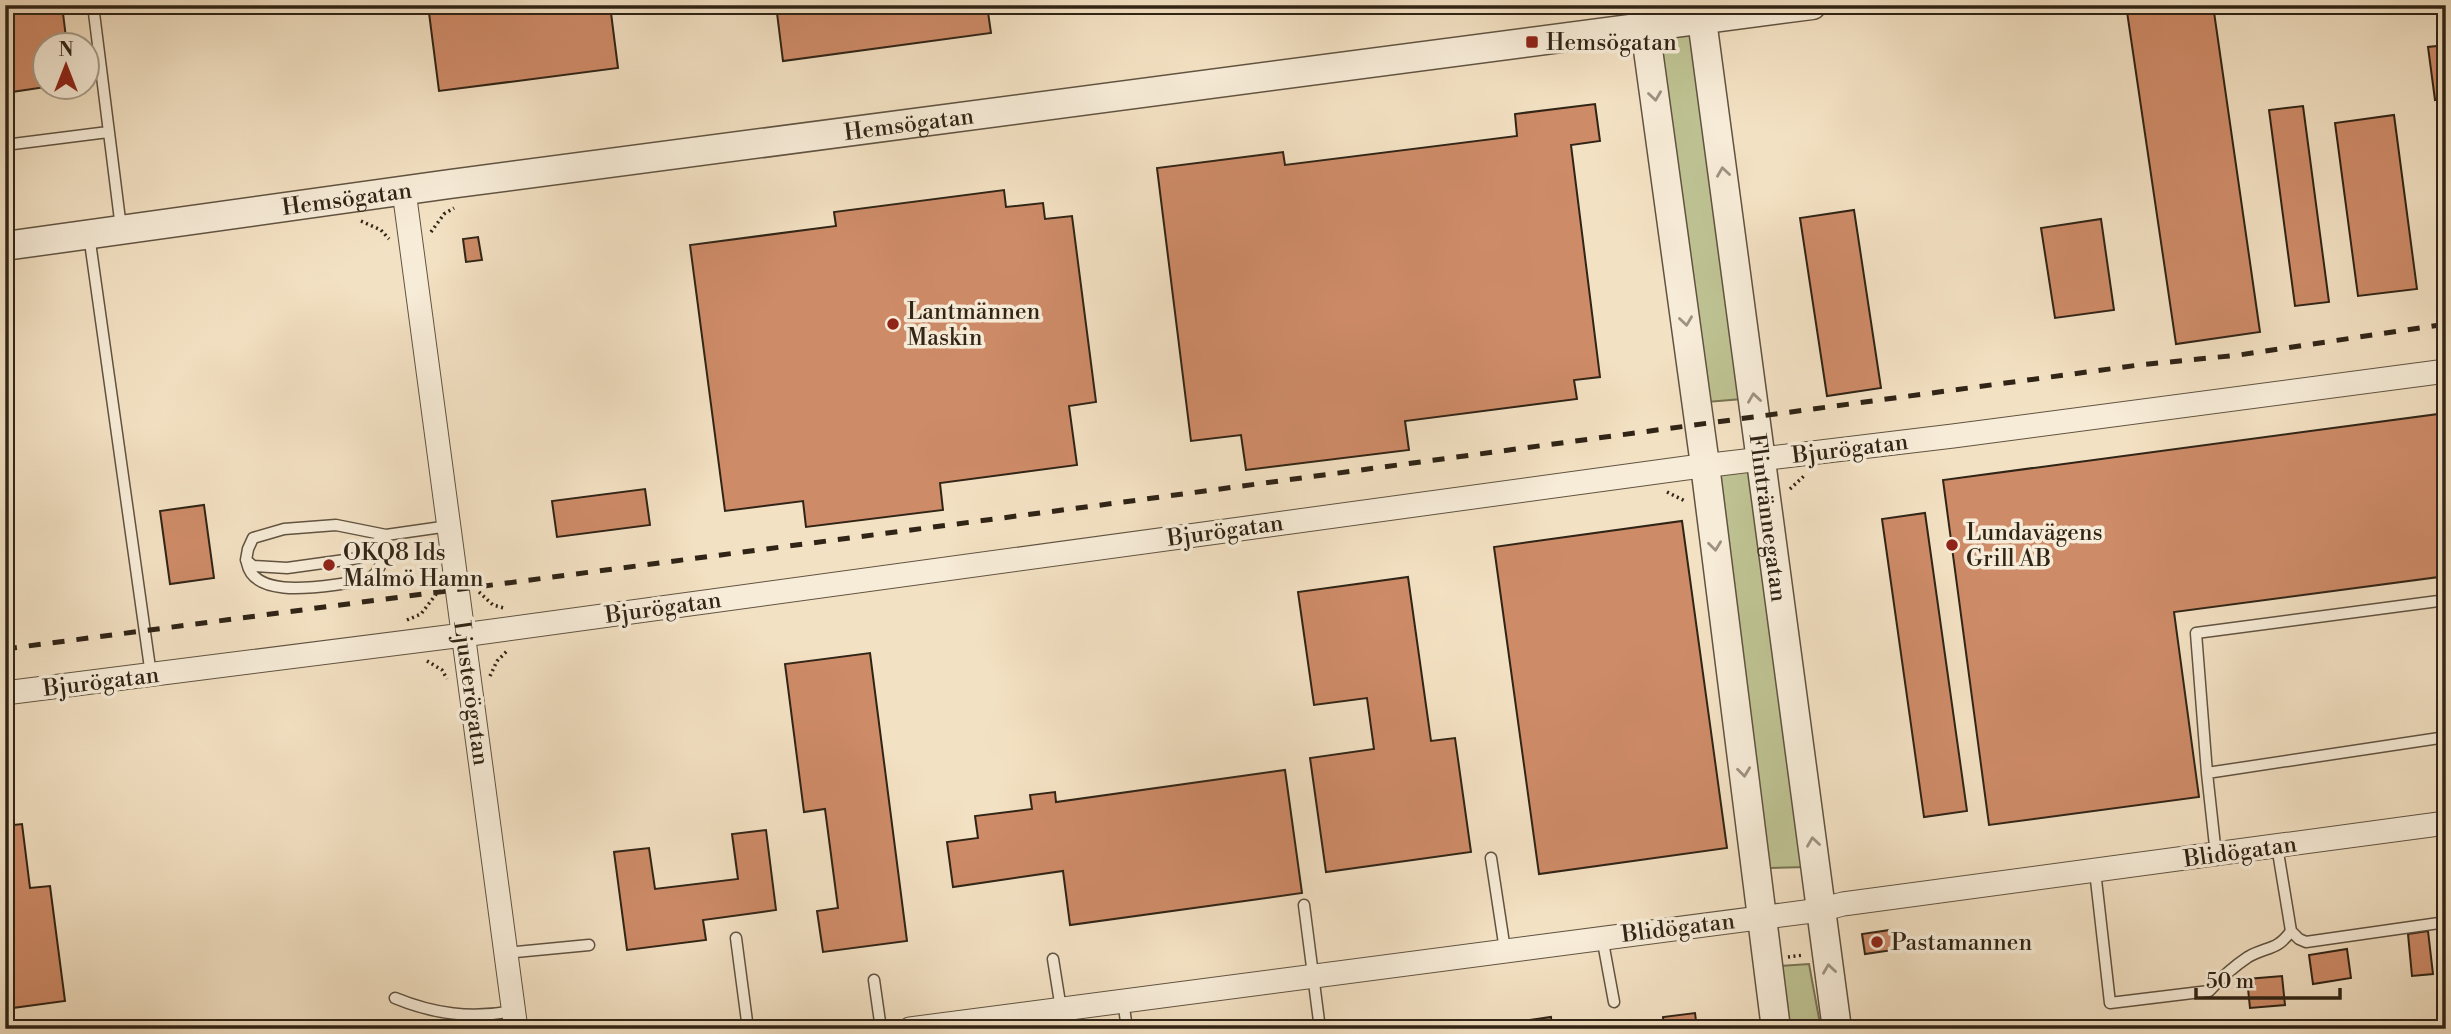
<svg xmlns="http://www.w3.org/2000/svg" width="2451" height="1034" font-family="'Libre Bodoni',serif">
<rect width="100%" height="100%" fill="#f3e1c3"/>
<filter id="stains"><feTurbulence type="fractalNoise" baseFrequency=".00286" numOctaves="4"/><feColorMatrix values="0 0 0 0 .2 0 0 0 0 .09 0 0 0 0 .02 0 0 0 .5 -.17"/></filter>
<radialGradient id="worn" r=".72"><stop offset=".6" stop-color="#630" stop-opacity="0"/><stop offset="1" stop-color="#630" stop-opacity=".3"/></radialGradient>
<!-- green -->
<path fill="#bec292" stroke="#777354" stroke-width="2" d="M1690,33l52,366 -35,3 -50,-365z
M1752,469l54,398 -37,1 -55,-394z
M1809,964l12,65h-33l-8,-63z"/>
<!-- building -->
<path fill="#ce8b68" stroke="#302416" stroke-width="2" d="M5,5h57l5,41h-21v41l-41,6z
M428,5h182l8,63 -179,23z
M776,5h211l4,28 -208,28z
M2126,5h87l47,327 -84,12z
M2446,45v53l-11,2 -7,-53z
M1595,104l5,37 -29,4 29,232 -26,3 3,19 -172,22 4,29 -163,20 -5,-35 -50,6 -34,-273 126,-16 2,13 232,-29 -2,-22z
M2303,106l26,196 -34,4 -26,-196z
M2394,115l23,174 -59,7 -23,-173z
M1004,190l2,17 37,-4 2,16 27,-3 24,186 -27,4 8,59 -137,18 3,27 -137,17 -3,-26 -78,10 -35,-266 146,-19 -2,-14z
M1854,210l27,178 -54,8 -27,-178z
M2101,219l13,91 -59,8 -14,-90z
M478,237l4,23 -16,2 -3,-23z
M2446,413v163l-272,36 25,185 -210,28 -46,-345z
M645,489l5,36 -93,12 -5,-36z
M204,505l10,73 -44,6 -10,-73z
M1925,513l42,298 -43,6 -42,-298z
M1682,521l45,327 -188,26 -45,-327z
M1408,577l23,164 24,-3 16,114 -145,20 -16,-114 64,-9 -7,-51 -53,7 -16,-113z
M870,653l37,288 -84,11 -6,-41 21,-3 -13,-99 -21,3 -19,-148z
M1285,770l17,123 -232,32 -7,-54 -110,16 -6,-45 31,-4 -3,-22 57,-7 -2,-14 25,-3 1,10z
M22,824l8,64 20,-2 15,115 -60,8v-183z
M766,830l10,80 -73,10 3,20 -79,10 -13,-98 35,-4 6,41 83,-10 -6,-45z
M1890,930l3,20 -28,4 -3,-20z
M2428,931l5,43 -21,2 -4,-42z
M2347,949l4,29 -38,6 -4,-29z
M2282,976l3,29 -35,3 -3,-29z
M1695,1013l2,16h-39l6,-1 -1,-11z
M1551,1017l1,12h-89z
M2234,1021l1,8h-64z"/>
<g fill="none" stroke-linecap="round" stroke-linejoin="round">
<!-- service casing -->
<g stroke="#615341" stroke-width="13">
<path id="service" d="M93,5l28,223
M5,145l103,-13
M89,235l62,440
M386,535l-27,23 -72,10 -34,-2 -7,-6 2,-11 5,-11 31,-9 52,-4 50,10 63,-9
M247,563c7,35 70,24 94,21 8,-2 20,-1 27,-5 16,-7 16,-30 18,-44
M2207,773l-11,-140 250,-33
M2277,846l14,85 8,8 7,3 140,-20
M2216,855l-9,-82 239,-36
M1491,858l14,92
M2095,871l15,132 99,-12c12,-13 24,-24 39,-34 19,-11 29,-6 43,-26
M1304,905l16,124
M1602,937l12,65
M736,938l12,91
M506,953l83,-8
M1053,959l8,50
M874,980l7,49
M395,998c39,16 76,21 118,13
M1123,1000l4,29"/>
</g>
<!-- minor casing -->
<g stroke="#615341" stroke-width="25">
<path id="minor" d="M1643,5l2,23
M404,191l112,838
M5,693l458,-58 1223,-167 267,-32 493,-65
M910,1029l910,-119 23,-6 603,-81"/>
</g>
<!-- tertiary casing -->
<g stroke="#615341" stroke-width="31">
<g id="tertiary">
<path id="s1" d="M1702,20l135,1009"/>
<path d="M1645,28l60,437 71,564"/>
<path id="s2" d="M5,246l445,-62 1362,-179"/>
</g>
</g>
<!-- path -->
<path stroke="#302416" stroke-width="3.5" stroke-dasharray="2 3.5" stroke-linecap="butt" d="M361,221l20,9 8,9
M431,232l13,-18 10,-6
M1790,489l14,-13
M1667,492l18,9
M479,592l14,13 11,3
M407,620l14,-6 16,-21
M427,661l15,9 5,9
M490,676l7,-15 10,-10
M1788,957l16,-2
M817,1029l50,-7"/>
<!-- service -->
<use href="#service" stroke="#f7ecd8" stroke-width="10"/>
<!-- minor -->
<use href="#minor" stroke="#f7ecd8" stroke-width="23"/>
<!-- tertiary -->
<use href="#tertiary" stroke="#f7ecd8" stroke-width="28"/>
<!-- rail -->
<path stroke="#302416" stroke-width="5" stroke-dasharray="12 12" stroke-linecap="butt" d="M5,649l1111,-146 1023,-138 100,-10 207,-31"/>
</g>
<!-- one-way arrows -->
<defs><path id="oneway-chevron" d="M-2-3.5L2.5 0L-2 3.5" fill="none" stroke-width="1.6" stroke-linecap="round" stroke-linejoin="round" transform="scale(1.75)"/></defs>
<g stroke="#9d9281">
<use href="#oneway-chevron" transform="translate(1655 96) rotate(82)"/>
<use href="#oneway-chevron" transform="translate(1723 172) rotate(-98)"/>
<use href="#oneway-chevron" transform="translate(1686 321) rotate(82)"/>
<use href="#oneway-chevron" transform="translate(1754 398) rotate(-98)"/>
<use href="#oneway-chevron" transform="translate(1715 546) rotate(83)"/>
<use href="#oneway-chevron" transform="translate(1744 772) rotate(83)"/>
<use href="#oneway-chevron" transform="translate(1813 842) rotate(-98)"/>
<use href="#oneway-chevron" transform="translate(1829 969) rotate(-98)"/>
</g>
<!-- markers -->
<g fill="#8f2418" stroke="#f7ecd8" stroke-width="2.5">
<rect x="1525" y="35" width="14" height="14" rx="3.5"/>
<circle cx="893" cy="324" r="7"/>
<circle cx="1952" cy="545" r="7"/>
<circle cx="329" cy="565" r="7"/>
<circle cx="1877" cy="942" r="7"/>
</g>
<g text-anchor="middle" stroke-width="7" stroke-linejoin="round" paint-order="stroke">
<!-- poi labels -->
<g font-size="23" fill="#302416" stroke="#f7ecd8" text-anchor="start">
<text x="1546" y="50">Hemsögatan</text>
<text x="907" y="319">Lantmännen<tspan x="907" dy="26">Maskin</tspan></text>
<text x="1966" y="540">Lundavägens<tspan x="1966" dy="26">Grill AB</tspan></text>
<text x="343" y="560">OKQ8 Ids<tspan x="343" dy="26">Malmö Hamn</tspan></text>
<text x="1891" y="950">Pastamannen</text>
</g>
<!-- street labels -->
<g font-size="23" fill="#302416" stroke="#f7ecd8">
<text dy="8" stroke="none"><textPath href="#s2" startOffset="912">Hemsögatan</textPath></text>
<text dy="8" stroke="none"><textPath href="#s2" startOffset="345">Hemsögatan</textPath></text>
<text transform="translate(1850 448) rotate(-7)" y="8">Bjurögatan</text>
<text dy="8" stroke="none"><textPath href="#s1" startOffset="502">Flintrännegatan</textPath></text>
<text transform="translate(1225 530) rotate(-8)" y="8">Bjurögatan</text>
<text transform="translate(663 607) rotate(-8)" y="8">Bjurögatan</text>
<text transform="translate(101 681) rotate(-7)" y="8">Bjurögatan</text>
<text transform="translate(472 693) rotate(82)" y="8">Ljusterögatan</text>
<text transform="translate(2240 851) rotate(-8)" y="8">Blidögatan</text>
<text transform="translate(1678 927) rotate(-7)" y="8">Blidögatan</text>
</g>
</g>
<!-- margin -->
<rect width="2451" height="1034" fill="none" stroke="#f3e1c3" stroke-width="28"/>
<rect x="7" y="7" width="2437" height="1020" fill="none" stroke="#302416" stroke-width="3.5"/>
<rect x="14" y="14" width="2423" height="1006" fill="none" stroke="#302416" stroke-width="2"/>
<!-- north arrow -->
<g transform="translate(66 66)"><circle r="33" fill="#f7ecd8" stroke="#a79c8a" stroke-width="2"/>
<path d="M0-5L12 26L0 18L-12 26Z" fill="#8f2418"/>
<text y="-10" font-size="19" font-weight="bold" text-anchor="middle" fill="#302416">N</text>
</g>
<!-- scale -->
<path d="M2196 988v10h144v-10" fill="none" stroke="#302416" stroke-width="3.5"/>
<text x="2206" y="988" font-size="21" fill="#302416" stroke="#f7ecd8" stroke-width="5" paint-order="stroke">50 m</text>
<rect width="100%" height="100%" filter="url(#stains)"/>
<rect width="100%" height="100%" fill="url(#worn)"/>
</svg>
